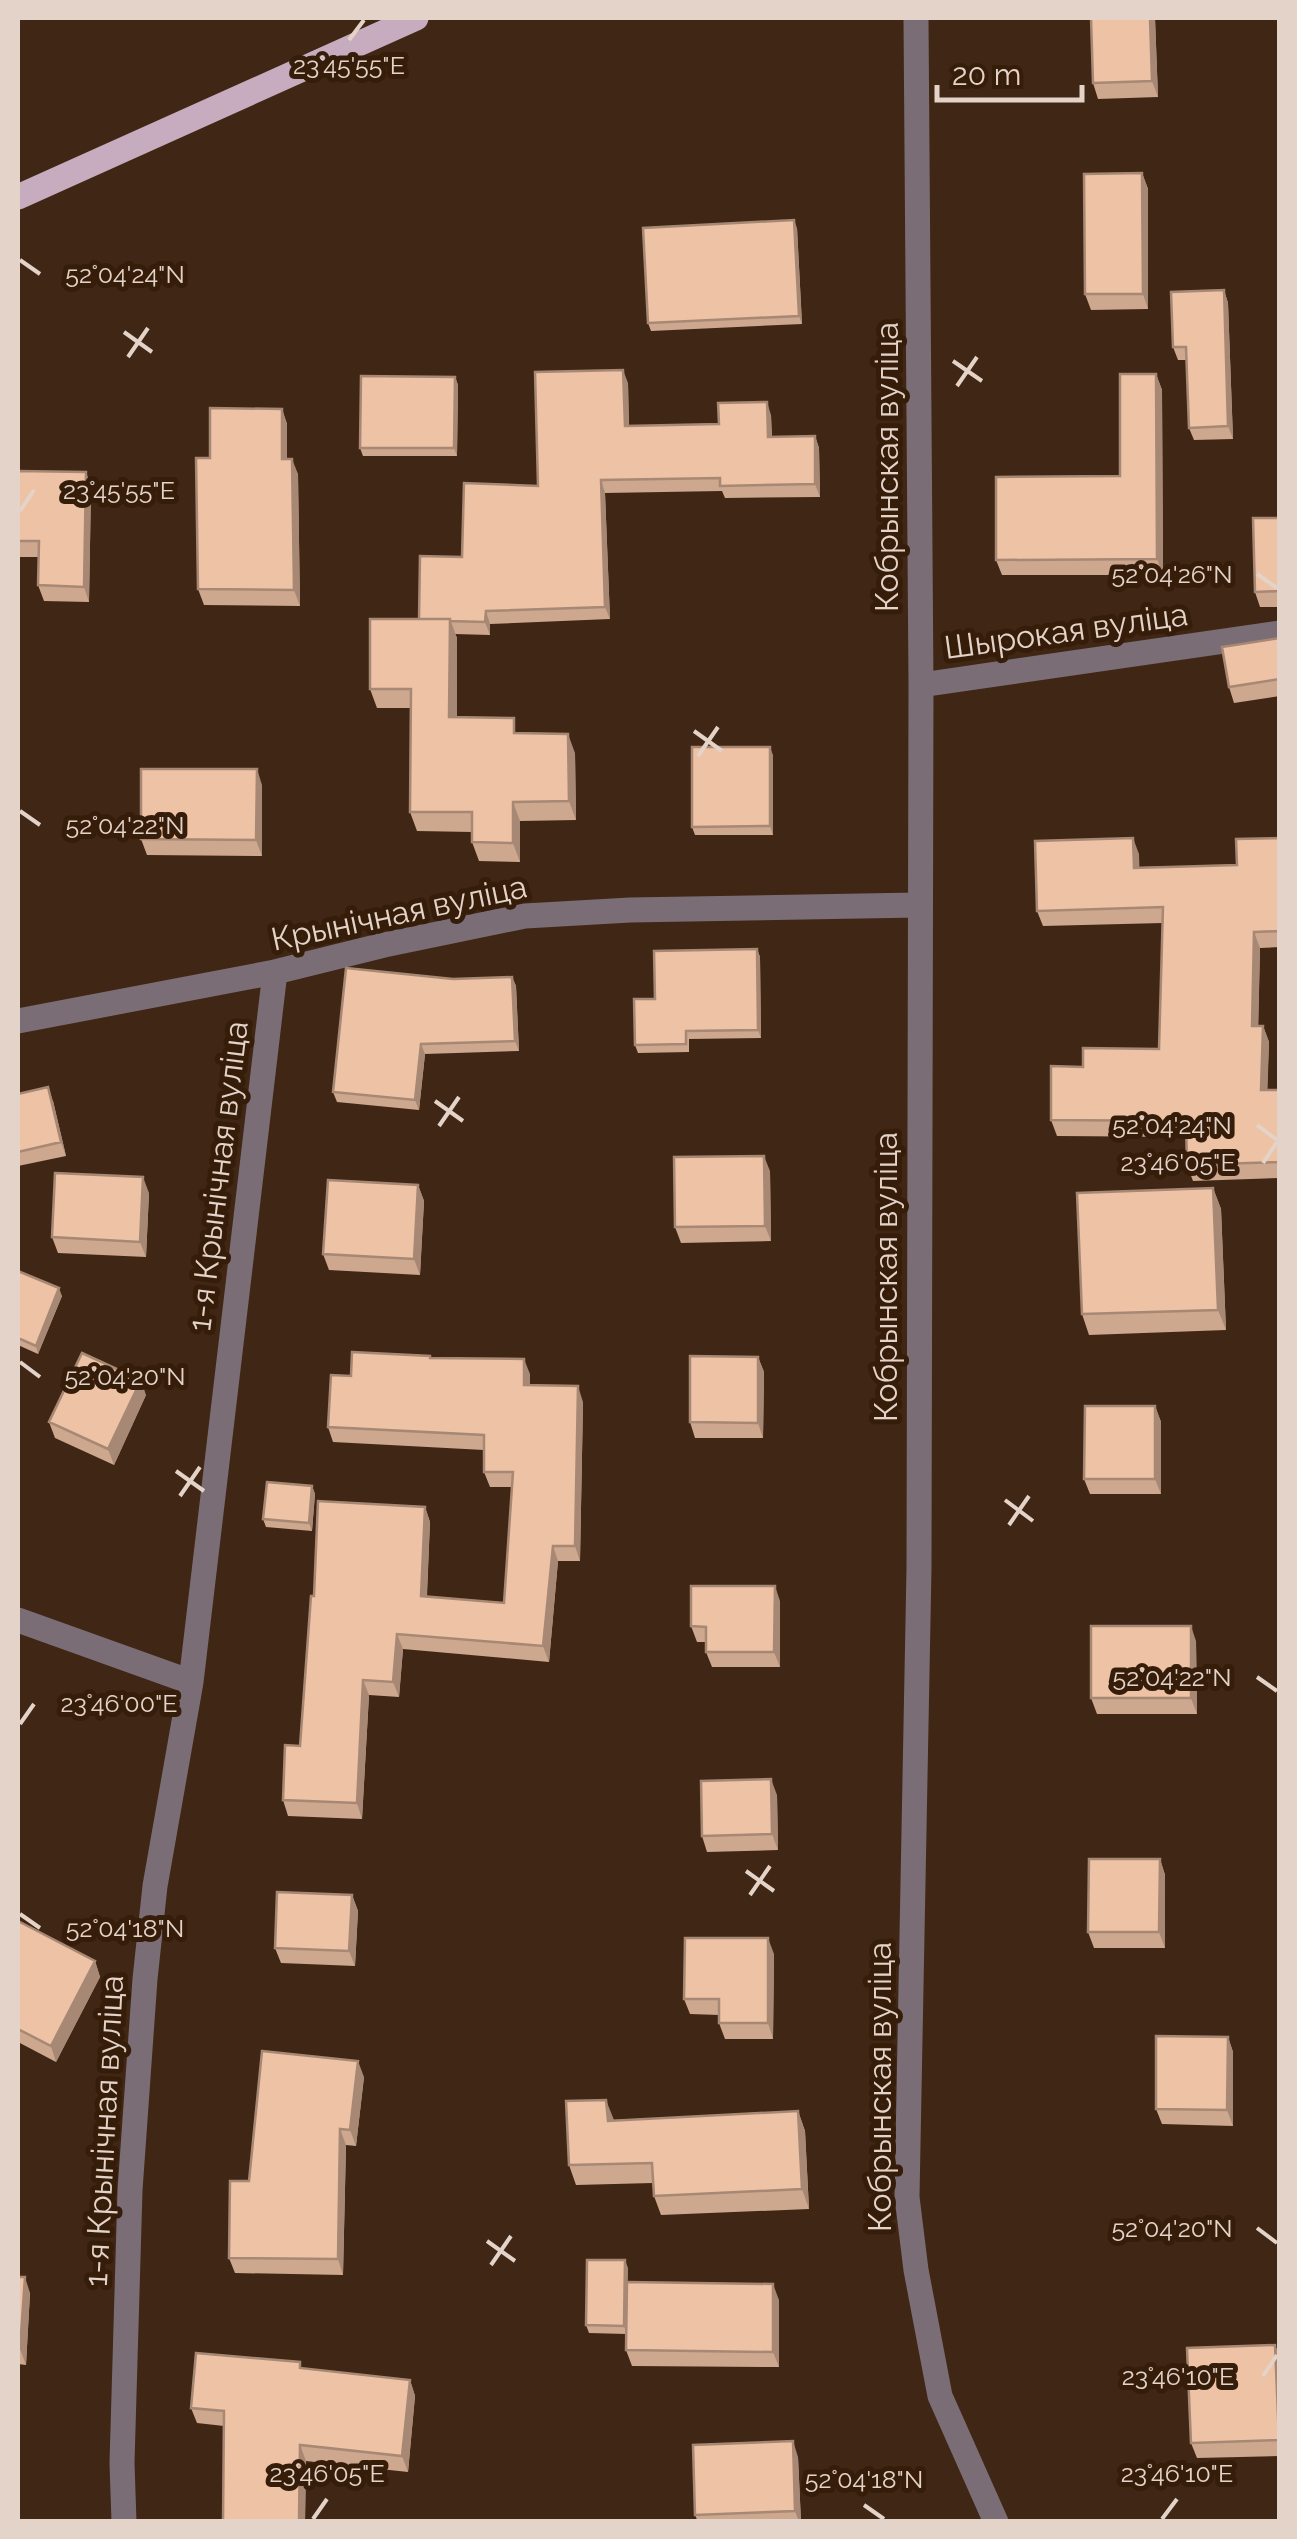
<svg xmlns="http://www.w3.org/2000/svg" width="1297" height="2539" font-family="Raleway,sans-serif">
<rect width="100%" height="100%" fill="#402614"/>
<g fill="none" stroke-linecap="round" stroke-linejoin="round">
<!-- minor -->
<path stroke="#7a6d76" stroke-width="25" d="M916,18l5,667 -2,883 -12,629 9,73 24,126 56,126
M921,685l359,-52
M18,1021l257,-49 109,-27 141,-29 105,-6 288,-5
M18,1620l173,62
M124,2522l-2,-59 8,-273 15,-211 10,-93 36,-204 84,-710"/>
<!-- major -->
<path stroke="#c7acc0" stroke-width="25" d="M18,197l398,-179"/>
</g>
<!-- wall -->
<path fill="#cda78e" d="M1091,18h64l3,79 -60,2 -5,-16z
M1142,173l6,16v120l-57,1 -6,-16z
M797,228l5,96 -151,7 -3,-8z
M1224,290l4,13 5,136 -39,1 -5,-12 -3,-68h-8l-5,-13z
M1156,374l6,16 1,185h-161l-6,-15 124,-84z
M455,377l3,8 -1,71h-94l-3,-8z
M628,383l1,43 90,-2 52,-9 1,22 43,-1 4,12 1,49 -95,1 -3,-7 -117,2 5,126 -120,5v11l-35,-1 2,4v79l62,16 56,20 1,67 -56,1v41l-41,-1 -7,-19v-10l-55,-1 -7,-19 1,-104h-34l-7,-19 92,-132 76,-71z
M282,409l5,15v35l11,15 2,132 -96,-1 -6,-16z
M18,471l68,1 5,16 -2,114 -45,-1 -6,-16 1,-28h-21z
M1280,518v89h-20l-5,-15z
M1280,638v58l-46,7 -5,-16z
M773,755v80h-78l-3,-8z
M262,785v71l-115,-1 -6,-16z
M1280,838v109l-20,1 -2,78h5l6,16 -2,48h13v88l-87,3 -6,-16 -1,-28 -129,-1 -6,-16 32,-53 76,-18 4,-126 -120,3 -6,-15 102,-57v13l98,-2z
M757,949l3,8 1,81 -72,1v13l-51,1 -3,-8 20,-46z
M512,977l4,9 3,65 -94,3 -6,56 -82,-8 -4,-10 120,-113z
M18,1094l35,7 13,55 -48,10z
M770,1171l1,70 -90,2 -6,-16z
M418,1185l6,16 -4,74 -91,-5 -6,-16z
M1213,1188l8,21 5,121 -137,5 -7,-21z
M149,1193l-3,64 -88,-4 -6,-16z
M18,1271l44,25 -24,58 -20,-9z
M758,1357l6,15 -1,66h-68l-5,-16z
M431,1358l99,16v11l53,17 -3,159h-22l-9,101 -146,-13 -4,48 -30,-2 -7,124 -74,-3 -5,-16 17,-54 14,-150 111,-89 5,15 -3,74 77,7 8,-116h-22l-6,-15v-22l-151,-8 -5,-15 23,-51z
M146,1395l-32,70 -59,-27 -6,-16z
M1155,1406l6,16v72h-71l-6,-15z
M312,1486l3,8 -3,37 -46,-4 -3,-8z
M780,1601v66h-68l-6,-15v-10h-9l-6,-16z
M1196,1641l1,73h-100l-6,-16z
M777,1795l1,55 -71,2 -5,-16z
M1160,1859l5,16v73h-71l-6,-16z
M352,1895l6,16 -3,55 -74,-3 -6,-15z
M18,1921l77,40 5,16 -44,85 -38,-20z
M774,1954l-1,85h-48l-6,-16v-8l-29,-1 -6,-15z
M1228,2037l5,15v74l-71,-2 -6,-15z
M364,2077l-8,69 -10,-1 -3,130 -108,-2 -6,-15 20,-77z
M798,2111l7,20 4,78 -148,6 -7,-19 -1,-13 -77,2 -7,-20 45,-45z
M628,2268l-1,14 152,18v67l-147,-1 -6,-16v-16l-37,-1 -3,-8z
M18,2277l12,16 -4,72 -8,-1z
M1275,2345l5,13v98l-83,2 -6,-15z
M303,2368l107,12 5,16 -7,76 -102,-11 -1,61h-82l1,-96 -27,-3 -6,-15z
M798,2457l3,65h-103l-3,-7z"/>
<!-- shaded-wall -->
<path fill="#a78874" d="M1150,18h5l3,79 -6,-16z
M1142,173l6,16v120l-5,-15z
M794,220l3,8 5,96 -3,-8z
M1224,290l4,13 5,136 -5,-13z
M623,370l5,13 1,55 -4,-12z
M1156,374l6,16 1,185 -6,-16z
M455,377l3,8 -1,71 -3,-8z
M767,402l4,13 1,34 -4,-12z
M282,409l5,15v50l-5,-15z
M815,436l4,12 1,49 -5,-13z
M292,459l6,15 2,132 -6,-16z
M86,472l5,16 -2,114 -5,-15z
M601,480l4,13 5,126 -5,-12z
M486,611l4,13v11l-5,-13z
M450,619l7,19v99l-8,-20z
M568,734l7,19 1,67 -7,-19z
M770,747l3,8v80l-3,-9z
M257,769l5,16v71l-6,-16z
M513,802l7,19v41l-7,-19z
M1133,838l6,16 1,29 -6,-15z
M1254,932l6,16 -2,94 -6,-16z
M757,949l3,8 1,81 -3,-8z
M512,977l4,9 3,65 -4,-10z
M1263,1026l6,16 -2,64 -6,-16z
M421,1044l4,10 -6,56 -4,-10z
M48,1087l5,14 13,55 -5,-14z
M764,1156l6,15 1,70 -6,-15z
M143,1177l6,16 -3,64 -6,-15z
M418,1185l6,16 -4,74 -6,-16z
M1213,1188l8,21 5,121 -8,-20z
M59,1288l3,8 -24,58 -2,-8z
M758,1357l6,15 -1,66 -5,-15z
M524,1359l6,15v26l-6,-15z
M141,1380l5,15 -32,70 -6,-16z
M578,1386l5,16 -3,159 -5,-15z
M1155,1406l6,16v72l-6,-15z
M312,1486l3,8 -3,37 -3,-8z
M425,1507l5,15 -4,89 -5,-15z
M553,1546l5,15 -9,101 -6,-16z
M775,1586l5,15v66l-6,-15z
M1191,1626l5,15 1,73 -6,-16z
M397,1634l6,15 -4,48 -6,-15z
M363,1680l6,15 -7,124 -5,-16z
M771,1779l6,16 1,55 -6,-16z
M1160,1859l5,16v73l-6,-16z
M352,1895l6,16 -3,55 -6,-15z
M768,1938l6,16 -1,85 -5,-16z
M95,1961l5,16 -44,85 -5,-16z
M1228,2037l5,15v74l-6,-16z
M358,2061l6,16 -8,69 -6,-16z
M606,2100l8,20 -6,1z
M798,2111l7,20 4,78 -7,-20z
M340,2129l6,16 -3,130 -5,-16z
M625,2260l3,8 -1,66 -3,-8z
M25,2277l5,16 -4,72 -6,-16z
M773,2284l6,16v67l-6,-15z
M1275,2345l5,13v84l-1,-2z
M410,2380l5,16 -7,76 -6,-16z
M793,2441l5,16 3,65h-2l-4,-11z
M300,2445l6,16 -1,61h-6z"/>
<!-- building -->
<path fill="#eec2a5" stroke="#a78874" stroke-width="2.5" d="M1091,18h59l2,63 -59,2z
M1142,173l1,121h-58l-1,-120z
M794,220l5,96 -151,7 -5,-95z
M1224,290l4,136 -39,2 -3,-81h-13l-2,-55z
M623,370l2,56 94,-2 -1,-21 49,-1 1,35 47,-1v48l-95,2v-8l-119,2 4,127 -119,4 -1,11 -35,-1v-2h-31l1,-63 42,1 2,-74 74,3 -3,-114z
M1120,374h36l1,185 -161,1v-83l124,-1z
M361,376l94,1 -1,71h-94z
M210,408l72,1v50h10l2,131 -96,-1 -2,-131h14z
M18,471l68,1 -2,115 -46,-2 1,-44h-21z
M1253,518h27v73l-25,1z
M370,619h80l-1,98 65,1v15l54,1 1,67 -56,1v41l-41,-1v-30h-62l1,-123h-41z
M1280,638v41l-51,8 -7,-40z
M692,747h78v79l-78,1z
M141,769h116l-1,71 -115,-1z
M1133,838l1,30 103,-3 -1,-26 44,-1v93l-26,1 -2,94h11l-2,64h19v72l-93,3 -1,-44 -135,-1v-54l32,1v-19l76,1 4,-142 -126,4 -2,-70z
M757,949l1,81 -72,1v13l-51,1 -1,-46h21l-1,-48z
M346,968l107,11 59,-2 3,64 -94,3 -6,56 -82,-8z
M48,1087l13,55 -43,10v-58z
M764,1156l1,70 -90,1 -1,-70z
M55,1173l88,4 -3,65 -88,-5z
M328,1180l90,5 -4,74 -91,-5z
M1213,1188l5,122 -136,4 -5,-121z
M18,1271l41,17 -23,58 -18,-8z
M352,1352l78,4v2l94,1v26l54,1 -3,160h-22l-10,100 -146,-12 -4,48 -30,-2 -6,123 -74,-3 2,-55 15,1 11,-150h3l4,-95 107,6 -4,89 83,7 9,-131h-29v-37l-156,-8 3,-52 20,1z
M82,1353l59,27 -33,69 -59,-27z
M690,1356l68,1v66l-68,-1z
M1085,1406h70v73h-71z
M267,1482l45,4 -3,37 -46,-4z
M691,1586h84l-1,66h-68v-25l-15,-1z
M1091,1626h100v72h-100z
M771,1779l1,55 -70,2 -1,-55z
M1089,1859h71l-1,73h-71z
M277,1892l75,3 -3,56 -74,-3z
M18,1921l77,40 -44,85 -33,-17z
M685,1938h83v85h-49v-24h-35z
M1156,2036l72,1 -1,73 -71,-1z
M262,2051l96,10 -8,69 -10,-1 -2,130 -109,-1 1,-77h19z
M606,2100l2,21 190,-10 4,78 -148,7 -2,-33 -83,2 -3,-64z
M587,2260h38l-1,66 -38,-1z
M18,2277h7l-5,72h-2z
M627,2282l146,2v68l-147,-2z
M1275,2345l4,95 -88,3 -4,-95z
M196,2353l104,9v6l110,12 -8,76 -102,-11 -1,77h-76l1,-111 -33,-3z
M793,2441l2,70 -100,4 -2,-70z"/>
<!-- ticks -->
<path fill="none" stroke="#e4d3c8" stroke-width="4" d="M349,40l15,-20M20,260l20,14M124,332l28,20M128,357l20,-29M953,361l29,20M957,386l20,-29M20,511l14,-21M1257,574l20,14M694,731l28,20M698,756l20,-29M20,811l20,14M435,1101l28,20M1257,1125l20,15M439,1126l20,-29M1263,1163l14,-21M20,1362l20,15M176,1471l28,20M180,1496l20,-29M1005,1500l28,21M1009,1525l20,-29M1257,1677l20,14M20,1724l14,-20M746,1871l28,20M750,1895l20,-29M20,1914l20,14M1257,2228l20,15M487,2241l28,20M491,2265l20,-29M1263,2376l14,-21M864,2505l20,14M313,2519l14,-20M1162,2519l15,-20"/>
<g text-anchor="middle" stroke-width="10" stroke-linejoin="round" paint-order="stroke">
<!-- street labels -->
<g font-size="32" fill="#e4d3c8" stroke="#351d0a">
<text transform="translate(887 467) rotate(-90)" y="11">Кобрынская вуліца</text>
<text transform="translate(1066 631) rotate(-8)" y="11">Шырокая вуліца</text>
<text transform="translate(399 913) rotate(-12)" y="11">Крынічная вуліца</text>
<text transform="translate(218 1176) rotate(-83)" y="11">1-я Крынічная вуліца</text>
<text transform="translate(886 1277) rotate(-90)" y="11">Кобрынская вуліца</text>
<text transform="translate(880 2087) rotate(-90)" y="11">Кобрынская вуліца</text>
<text transform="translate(104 2131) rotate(-87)" y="11">1-я Крынічная вуліца</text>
</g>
</g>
<g font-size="25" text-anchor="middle" fill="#e4d3c8" stroke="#351d0a" stroke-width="10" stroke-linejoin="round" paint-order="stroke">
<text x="349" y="74">23°45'55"E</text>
<text x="125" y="283">52°04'24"N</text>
<text x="119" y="499">23°45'55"E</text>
<text x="1172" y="583">52°04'26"N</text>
<text x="125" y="834">52°04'22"N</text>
<text x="1172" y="1134">52°04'24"N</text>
<text x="1178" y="1171">23°46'05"E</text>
<text x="125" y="1385">52°04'20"N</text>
<text x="1172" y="1686">52°04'22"N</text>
<text x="119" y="1712">23°46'00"E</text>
<text x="125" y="1937">52°04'18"N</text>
<text x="1172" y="2237">52°04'20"N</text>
<text x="1178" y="2385">23°46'10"E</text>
<text x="327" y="2482">23°46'05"E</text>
<text x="1177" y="2482">23°46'10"E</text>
<text x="864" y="2488">52°04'18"N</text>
</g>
<!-- border -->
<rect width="1297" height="2539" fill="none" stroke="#e4d3c8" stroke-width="40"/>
<!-- scale -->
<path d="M937 85v15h145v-15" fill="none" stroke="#e4d3c8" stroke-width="5"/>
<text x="952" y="85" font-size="30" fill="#e4d3c8" stroke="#351d0a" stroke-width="8" paint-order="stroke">20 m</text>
</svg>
